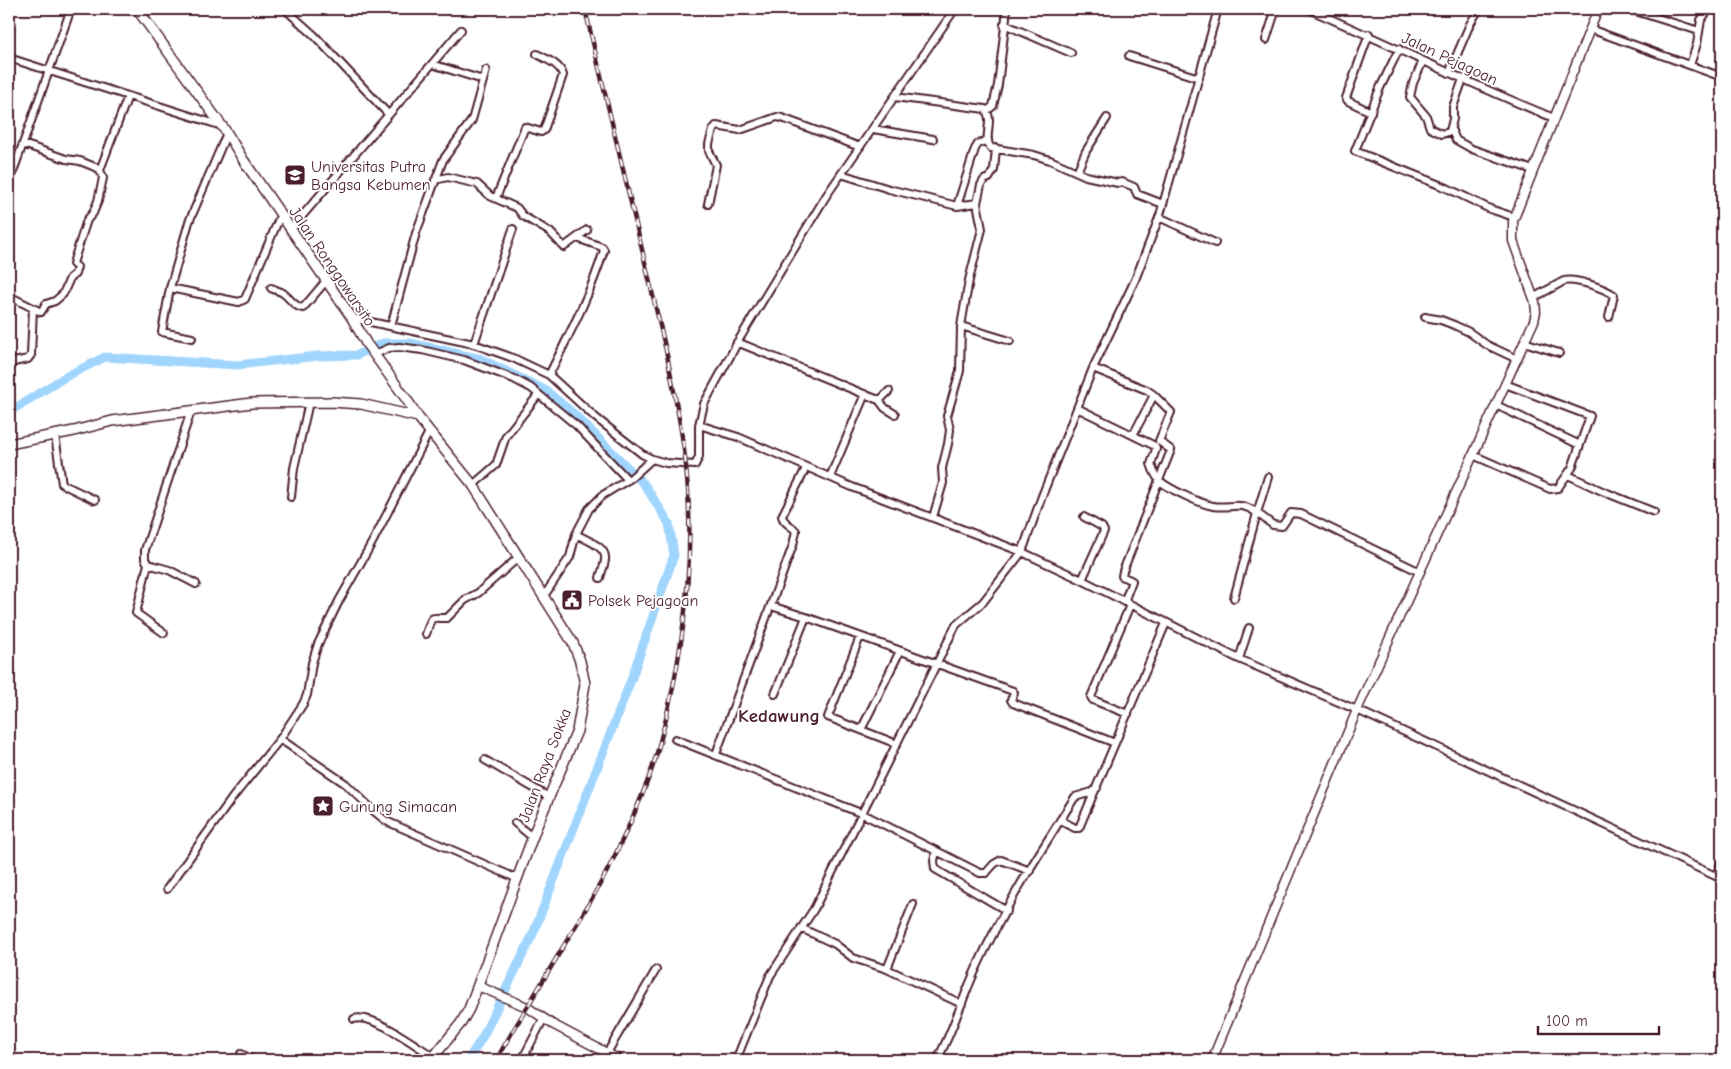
<svg xmlns="http://www.w3.org/2000/svg" width="1731" height="1069" font-family="'Comic Neue',sans-serif">
<rect width="100%" height="100%" fill="#fff"/>
<filter id="ink" filterUnits="userSpaceOnUse"><feTurbulence type="fractalNoise" baseFrequency=".02" numOctaves="2"/><feDisplacementMap in="SourceGraphic" scale="10" xChannelSelector="R" yChannelSelector="G"/><feConvolveMatrix kernelMatrix="1 2 1 2 8 2 1 2 1" color-interpolation-filters="sRGB"/></filter>
<g filter="url(#ink)">
<g fill="none" stroke-linecap="round" stroke-linejoin="round">
<!-- canal -->
<path stroke="#a0d5fe" stroke-width="9" d="M9,412l56,-35 40,-20 132,8 81,-9 39,-1 26,-12h27l71,16 64,31 29,24 70,70 25,39 5,32 -43,125 -98,254 -51,104 -14,22"/>
<!-- minor casing -->
<g stroke="#4a1f2b" stroke-width="10">
<path id="minor" d="M285,9l29,26 74,79
M1308,9c82,35 163,76 246,109
M1629,9l70,22
M1004,24l67,29
M1590,29l132,48
M1369,34l-23,64 2,3 23,11
M1266,40l10,-31
M1399,49l-19,39 -25,63 92,37 43,21 24,8
M1129,56l70,22
M9,58l213,68
M1423,61l-10,22 -3,14 16,19 4,12 12,6 10,-3 4,9 16,9 61,21
M432,64l51,16
M1690,65l7,-21 4,-24 8,-11
M1449,73l21,-49 9,-15
M895,97l90,12c10,11 -3,29 6,39l43,7 16,5 36,16 32,7 4,-1 12,5 3,7 26,10
M987,111l6,-5 5,-21 9,-76
M873,129l60,10
M1450,131l3,-12v-12l10,-28
M227,133l-38,89 -19,66 69,14 6,-3 36,-85
M23,144l43,15 14,2 20,8
M1077,172l9,-21 21,-33
M841,174l48,15 68,17 20,-3 4,-18 3,-5 5,-2 5,-8 2,-22
M435,180l13,-3 29,7 13,12 27,12 6,8 27,16 14,15 23,-17
M9,183l62,-174
M496,198l29,-71 16,5 3,-2 19,-55c-3,-11 -17,-16 -26,-21
M977,203l5,26 -13,51 -8,46 49,15
M708,204l8,-39 -7,-14v-7l4,-14 3,-4 24,4 37,-13 5,1 78,29
M957,206l18,-57 3,-5 10,-4
M1159,217l56,26
M291,229l170,-199
M170,288l-8,44 30,6
M271,288c4,2 9,3 12,5 7,5 11,14 20,15l23,-27
M9,296l32,16 5,-8 9,-3 8,-7 7,-16 5,-4 2,-7 -4,-3 1,-4 13,-40 6,-7 5,-12 5,-23 -3,-8 28,-74
M1533,298l31,-17c11,-3 40,7 50,14l-5,22
M1425,317l16,3 13,5 15,7 18,13 30,14
M352,318l122,26 39,14 36,17 47,43 46,36 10,5 14,4 29,2 4,-8v-32l5,-21 36,-66 86,-142 129,-187
M391,326l25,-93 27,-73 29,-40 14,-50
M737,342l139,57h5l8,-8
M1524,342l35,11
M474,344l39,-115
M375,354l14,-6 10,-1 23,3 42,10 50,19 17,9 46,38 51,54
M9,363l19,-4 3,-4 2,-47
M1093,368l54,22 7,5 -21,40
M549,375c20,-40 42,-82 55,-125l-2,-3 -25,-9
M878,399l7,9 10,6
M1496,405l84,40
M1077,408l78,38 1,3 -5,15c2,6 5,13 9,17 9,8 41,23 53,25 18,3 26,-6 44,7l-23,85
M191,411l-46,139v9l3,5 21,6 27,14
M699,425l39,12 114,50 170,65 60,28 157,79 118,51 365,169
M55,435l7,49 33,16
M1473,455l77,34 8,-1 14,-20 18,-52 -85,-32
M1568,475l34,16 52,21
M830,477l35,-83
M1268,477l-11,36 16,12 9,1 9,-13 10,1 119,58
M473,485l23,-20 10,-29 32,-41
M291,497l3,-29 15,-66
M933,517l10,-34 -1,-15 6,-24 2,-14 -3,-14 13,-45 1,-45
M576,534c8,5 29,12 29,23 1,6 -4,15 -5,21
M148,564l-12,49 28,20
M1082,580l22,-49 -2,-4 -18,-10
M544,596l26,-39 6,-23 13,-25 14,-14 28,-17 21,-19
M1124,602l8,-21 -10,-5 1,-5 48,-121 -12,-9 12,-29 -17,-17
M771,606l35,11 -31,77
M806,617l207,74 1,2 -3,7 2,3 102,40
M426,634c7,-19 2,-16 21,-16l18,-18 13,-7 41,-36
M860,637l-32,80 69,27
M1239,659l10,-31
M1128,714l-35,-14 -2,-3 39,-92
M861,730l39,-79
M280,739l66,45 29,28 11,9 132,58
M675,739l188,75 117,59h6l8,-9 7,-4 29,11
M716,754l77,-209 3,-14c-4,-5 -13,-8 -14,-15l24,-48
M485,760l64,37
M1060,820l15,8h4l87,-205
M515,823l17,14
M936,851l-2,10 1,8 72,42
M1716,876l6,-15
M167,889l66,-92 47,-58 23,-35 4,-9 5,-32 6,-19 21,-43 34,-60 56,-109
M801,928l34,16 18,14 34,11 75,35
M887,969l26,-65
M354,1019c19,-6 62,27 80,38
M607,1053l49,-83
M241,1054l12,6
M522,1060l22,-42
M736,1060l34,-84 44,-67 142,-284 27,-23 39,-50 20,-56 51,-128 42,-88 25,-65 58,-206
M937,1060c16,-29 25,-61 39,-91 27,-60 64,-117 99,-172l17,-5 5,-4"/>
</g>
<!-- tertiary casing -->
<g stroke="#4a1f2b" stroke-width="11">
<path id="tertiary" d="M478,986l49,21 25,17 68,36
M1212,1060l145,-350 177,-389 2,-9 -1,-10 -22,-61v-20l85,-212"/>
</g>
<!-- secondary casing -->
<g stroke="#4a1f2b" stroke-width="12">
<path id="secondary" d="M137,9l90,124 17,28 108,157 14,25 41,57 11,17 55,68 100,158 7,18 5,23 -8,47 -41,97 -67,181 -8,14 -30,37
M9,444l65,-13 38,-10 140,-18 80,-1 29,2 57,13"/>
</g>
<!-- minor -->
<use href="#minor" stroke="#fff" stroke-width="6"/>
<!-- tertiary -->
<use href="#tertiary" stroke="#fff" stroke-width="8"/>
<!-- secondary -->
<use href="#secondary" stroke="#fff" stroke-width="9"/>
<!-- rail casing -->
<g stroke="#4a1f2b" stroke-width="4.5">
<path id="rail" d="M496,1060c22,-38 45,-76 67,-113 19,-32 39,-63 54,-96 15,-31 30,-64 40,-98 26,-93 39,-190 29,-287 -4,-38 -12,-74 -19,-111l-82,-346"/>
</g>
<!-- rail -->
<use href="#rail" stroke="#fff" stroke-width="2.5" stroke-dasharray="8" stroke-linecap="butt"/>
</g>
</g>
<!-- icons -->
<defs>
<g id="university-square" transform="scale(1.125)"><rect x="-9" y="-9" width="18" height="18" rx="4" fill="#4a1f2b" stroke="#fff"/><path d="M0-5L7-2L0 1L-7-2ZM-4 1L0 2.5L4 1V4Q0 6-4 4Z" fill="#fff"/></g>
<g id="civic-square" transform="scale(1.125)"><rect x="-9" y="-9" width="18" height="18" rx="4" fill="#4a1f2b" stroke="#fff"/><path d="M-.6-6.5H3V-4.5H.6V-3L4-1V1h2V6H-6V1h2V-1L-.6-3ZM-1.2 2.5V6h2.4V2.5Z" fill="#fff"/></g>
<g id="sight-square" transform="scale(1.125)"><rect x="-9" y="-9" width="18" height="18" rx="4" fill="#4a1f2b" stroke="#fff"/><path d="M0-6L1.8-2.2L6-1.7L2.9 1.2L3.7 5.4L0 3.3L-3.7 5.4L-2.9 1.2L-6-1.7L-1.8-2.2Z" fill="#fff"/></g>
</defs>
<g fill-rule="evenodd">
<use href="#university-square" x="295" y="175"/>
<use href="#civic-square" x="572" y="600"/>
<use href="#sight-square" x="323" y="806"/>
</g>
<g text-anchor="middle" stroke-width="4" stroke-linejoin="round" paint-order="stroke">
<!-- street labels -->
<g font-size="16" fill="#4a1f2b" stroke="#fff">
<text transform="translate(1450 58) rotate(25)" y="6">Jalan Pejagoan</text>
<text transform="translate(333 266) rotate(56)" y="6">Jalan Ronggowarsito</text>
<text transform="translate(544 765) rotate(-69)" y="6">Jalan Raya Sokka</text>
</g>
<!-- poi labels -->
<g font-size="16" fill="#4a1f2b" stroke="#fff" text-anchor="start">
<text x="311" y="172">Universitas Putra<tspan x="311" dy="18">Bangsa Kebumen</tspan></text>
<text x="588" y="606">Polsek Pejagoan</text>
<text x="339" y="812">Gunung Simacan</text>
</g>
<!-- quarter labels -->
<g font-size="19" font-weight="bold" fill="#4a1f2b" stroke="#fff">
<text x="779" y="722">Kedawung</text>
</g>
</g>
<!-- margin -->
<rect width="1731" height="1069" fill="none" stroke="#fff" stroke-width="30"/>
<rect x="15" y="15" width="1701" height="1039" fill="none" stroke="#4a1f2b" stroke-width="2" filter="url(#ink)"/>
<!-- scale -->
<path d="M1538 1026v8h121v-8" fill="none" stroke="#4a1f2b" stroke-width="2.5"/>
<text x="1546" y="1026" font-size="15" fill="#4a1f2b" stroke="#ffffff" stroke-width="4" paint-order="stroke">100 m</text>
</svg>
